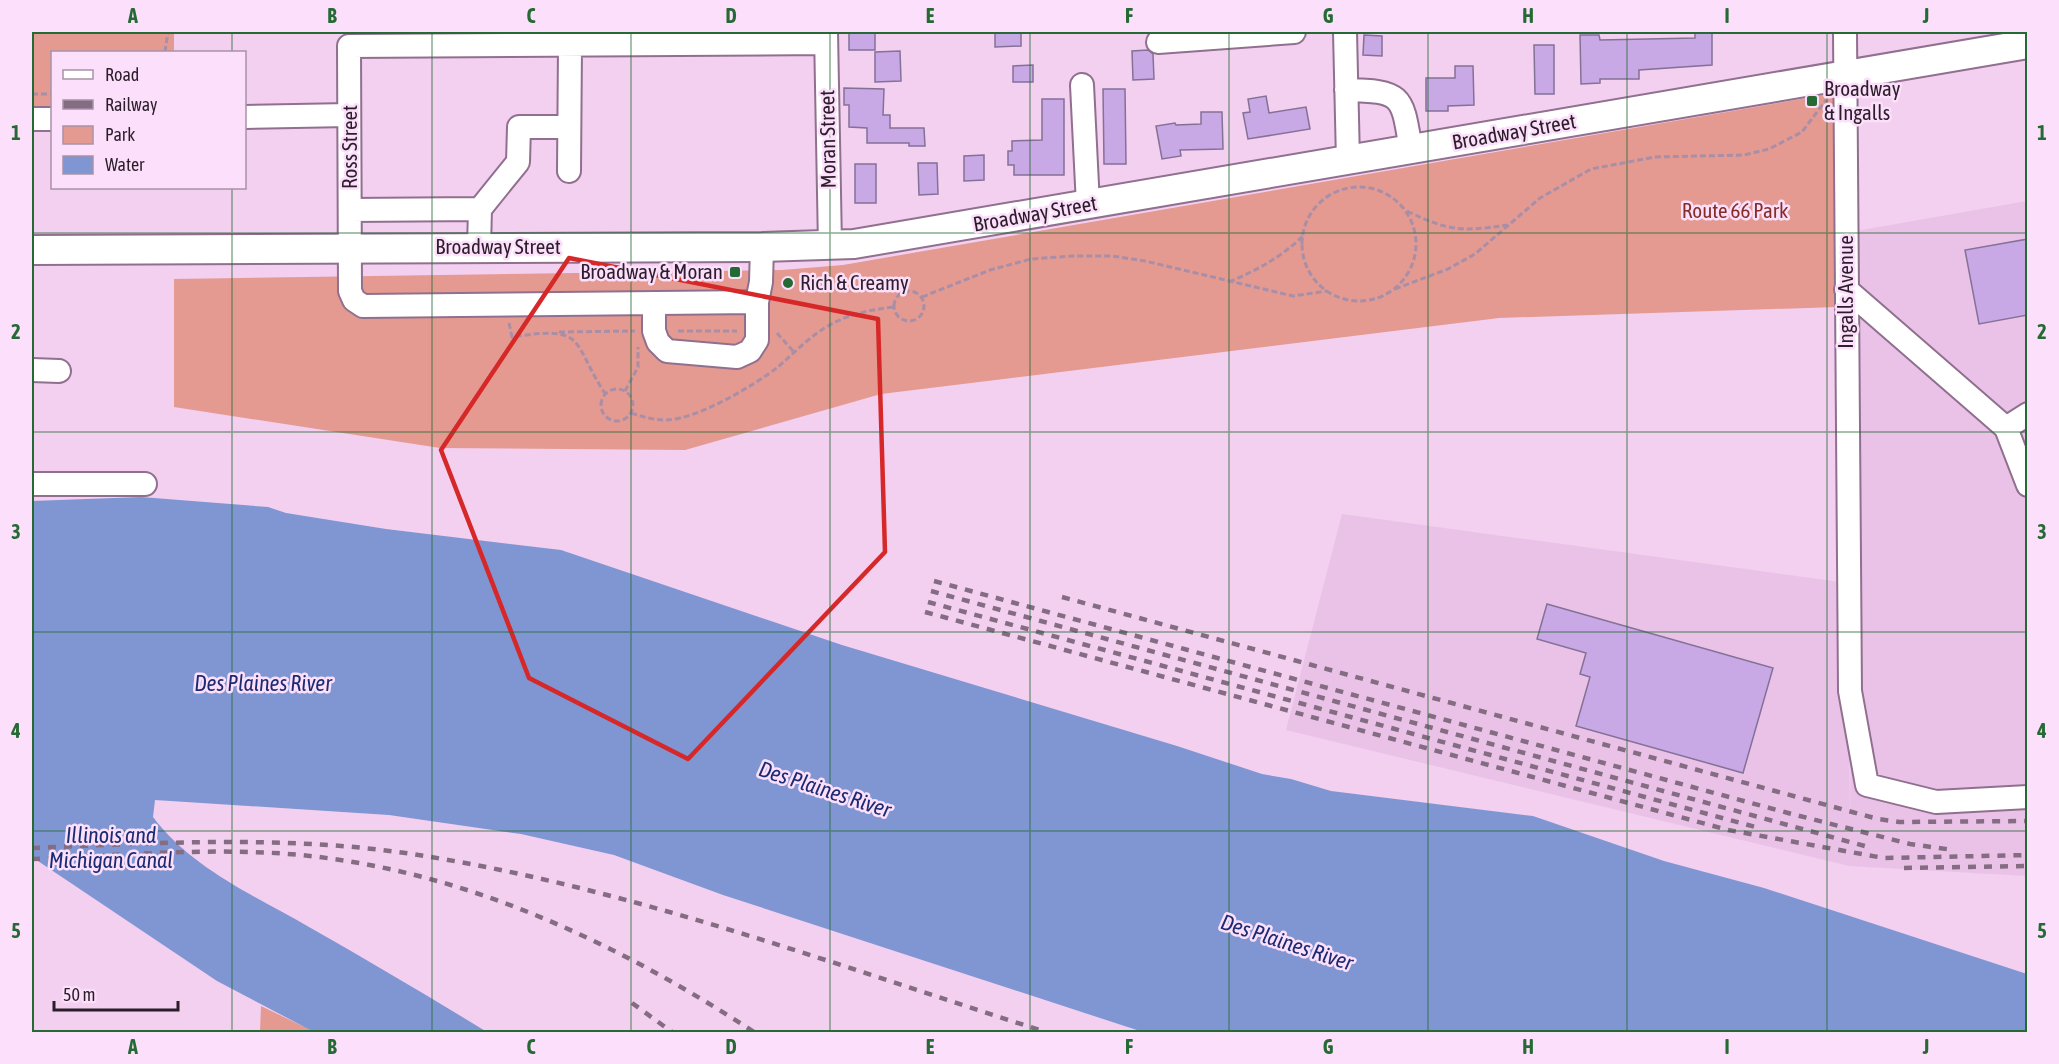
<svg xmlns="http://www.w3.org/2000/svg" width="2059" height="1064" font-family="'Asap Condensed',sans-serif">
<rect width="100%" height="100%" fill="#f3cff0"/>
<!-- built -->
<path fill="#eac2e8" d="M2027,201v675l-178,-10 -563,-136 56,-216 505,69 3,238 6,-590z"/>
<!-- green -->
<path fill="#e49a90" d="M32,32h142v20h-122v59h-20z
M1830,94l4,5 3,208 -338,11 -618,76 -196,56 -245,-2 -266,-41v-128l608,-9 61,-5z
M261,1006l54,26h-55z"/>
<!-- water -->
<path fill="#7f96d2" d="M141,497l127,10 18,6 100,16 175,21 281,95 335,101 85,28 29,5 40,12 202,25 131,45 100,27 263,86v58h-884l-420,-137 -109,-40 -93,-21 -132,-19 -234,-15 -2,17c38,51 102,79 156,110 60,34 119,69 178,105h-173l-97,-51 -185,-124v-356z"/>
<!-- building -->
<path fill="#c9a8e6" stroke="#847196" stroke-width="1.5" d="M995,32h26v14l-26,1z
M1695,32h17v33l-73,5v9h-39v4l-19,1 -1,-49h19l1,5 95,-2z
M849,33h26v17h-26z
M1364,35l18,1v20l-19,-1z
M1534,45h20v49h-19z
M1148,50l5,4 1,25 -21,1 -1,-29z
M900,51l1,30 -26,1v-30z
M1033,65v17h-20v-16z
M1455,66h18l1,39 -26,1v5h-22v-33h29z
M844,88l40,1 -1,26h7v13h34l1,18h-16v-3h-42v-15l-18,-1v-22h-5z
M1103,89h22l1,75h-22z
M1266,96l3,17 37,-6 4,22 -62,10 -5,-26 7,-1 -2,-13z
M1042,99h22v76h-50v-10h-6v-14h4v-10l30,-1z
M1201,112h21l1,37 -43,1 1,6 -19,3 -6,-33 19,-3 1,2 25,-1z
M984,155v25l-20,1v-25z
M918,163h19l1,31 -19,1z
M855,164h21v39h-21z
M2028,239v76l-49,9 -14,-74z
M1547,604l226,64 -30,105 -167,-47 14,-49 -10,-3 6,-21 -49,-14z"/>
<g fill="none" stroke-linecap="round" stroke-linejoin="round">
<!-- minor casing -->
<g stroke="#90708e" stroke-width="26">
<path id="minor" d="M826,32l4,214
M1345,32l3,129
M1845,32l5,659 17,94 69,17 92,-5
M1158,42l136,-10
M1082,85l6,120
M1346,90c58,1 56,6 65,60
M244,117l105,-2
M32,119h20
M569,171l1,-125
M350,210l130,-1 38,-47 1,-35h50
M479,247l1,-38
M762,247l-1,35 -4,20 -394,4 -9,-6 -4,-9 -1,-245 477,-3
M1846,289l160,139 22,-14
M654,303v28l4,11 9,9 70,6 13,-6 7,-11v-38
M32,370l27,1
M2006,428l22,57
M32,484h113"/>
</g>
<!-- major casing -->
<g stroke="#90708e" stroke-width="32">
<path id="major" d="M32,250l730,-3 92,-3 1174,-200"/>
</g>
<!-- path -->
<path stroke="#a98ea7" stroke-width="3" stroke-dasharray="6 3" stroke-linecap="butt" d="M165,52l3,-20
M32,94h20
M1302 244a57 57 0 1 1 114 0a57 57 0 1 1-114 0Z
M1407,211c41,20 55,21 100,14
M1229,282c28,-12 51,-24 74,-46
M1395,289l53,-20 27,-15 65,-56 51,-29 64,-12 89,-2 25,-6 33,-17 24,-32
M894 306a15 15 0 1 1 30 0a15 15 0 1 1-30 0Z
M922,297l68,-27 41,-11 42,-3h39l33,5 148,35 34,-5
M509,323l3,14c77,-12 58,4 94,58
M678,331h59
M559,332l76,-1
M777,333l17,19
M601 405a16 16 0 1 1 32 0a16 16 0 1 1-32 0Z
M625,391l13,-24v-20
M631,413c12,4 22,7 35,7 32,-1 87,-34 112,-53 16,-14 31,-30 50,-41 20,-12 42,-16 65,-19"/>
<!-- minor -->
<use href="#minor" stroke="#fff" stroke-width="22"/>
<!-- major -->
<use href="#major" stroke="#fff" stroke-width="28"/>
<!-- rail -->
<path stroke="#846d82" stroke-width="4.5" stroke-dasharray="8 8" stroke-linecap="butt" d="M934,581l854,232 122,31 43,6
M931,591l941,257
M1062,597l816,222 21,3 129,-1
M928,602l831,226
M925,612l803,218 156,28 144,-3
M32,848c126,-5 254,-13 380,6 217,33 426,112 634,178
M32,859c72,-3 145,-9 217,-7 184,4 353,81 505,180
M1904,868l124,-2
M632,1003l40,29"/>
</g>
<!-- marked area -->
<path fill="none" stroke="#d62828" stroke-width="4.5" stroke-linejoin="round" d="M569,258l309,61 7,233 -197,207 -159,-81 -88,-228z"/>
<!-- grid -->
<path fill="none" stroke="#256934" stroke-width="1.5" stroke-opacity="0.55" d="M232,32v20M432,32v1000M631,32v1000M830,32v1000M1030,32v1000M1229,32v1000M1428,32v1000M1627,32v1000M1827,32v1000M232,188v844M32,233h1996M32,432h1996M32,632h1996M32,831h1996"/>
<!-- markers -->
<g fill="#256934" stroke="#fcdffa" stroke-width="2">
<rect x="1806" y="95" width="12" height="12" rx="3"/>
<rect x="729" y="266" width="12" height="12" rx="3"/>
<circle cx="788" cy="283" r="6"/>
</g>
<g text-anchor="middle" stroke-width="5" stroke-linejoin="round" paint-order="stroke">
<!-- poi labels -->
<g font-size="21" fill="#2b1e2a" stroke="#fcdffa" text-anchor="start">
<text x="1824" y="96">Broadway<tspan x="1824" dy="24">&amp; Ingalls</tspan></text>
<text x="723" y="279" text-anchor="end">Broadway &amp; Moran</text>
<text x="800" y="290">Rich &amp; Creamy</text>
</g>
<!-- street labels -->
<g font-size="21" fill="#2b1e2a" stroke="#fcdffa">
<text transform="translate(1514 132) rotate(-10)" y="7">Broadway Street</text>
<text transform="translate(828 139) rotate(-91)" y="7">Moran Street</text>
<text transform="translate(350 147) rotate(-90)" y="7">Ross Street</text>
<text transform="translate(1035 214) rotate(-10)" y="7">Broadway Street</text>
<text x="498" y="254">Broadway Street</text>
<text transform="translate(1846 292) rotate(-90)" y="7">Ingalls Avenue</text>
</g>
<!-- park labels -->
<g font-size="21" fill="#862d26" stroke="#fcdffa">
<text x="1735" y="218">Route 66 Park</text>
</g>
<!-- water labels -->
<g font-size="22" font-style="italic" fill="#1a2b71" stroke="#fcdffa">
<text x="263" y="691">Des Plaines River</text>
<text transform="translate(825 789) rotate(18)" y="8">Des Plaines River</text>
<text x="111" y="843">Illinois and<tspan x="111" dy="25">Michigan Canal</tspan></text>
<text transform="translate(1287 942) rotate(18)" y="8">Des Plaines River</text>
</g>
</g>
<!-- border -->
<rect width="2059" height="1064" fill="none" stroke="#fcdffa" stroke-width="66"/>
<!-- legend -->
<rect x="51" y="51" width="195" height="138" fill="#fcdffa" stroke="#a892a7" stroke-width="1.5"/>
<rect x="63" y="70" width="30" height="9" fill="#ffffff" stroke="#a892a7" stroke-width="1.5"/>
<text x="105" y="81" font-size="18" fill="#2b1e2a">Road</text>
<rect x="63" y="100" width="30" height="9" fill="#846d82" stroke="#a892a7" stroke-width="1.5"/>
<text x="105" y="111" font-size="18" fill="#2b1e2a">Railway</text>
<rect x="63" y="126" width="30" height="18" fill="#e49a90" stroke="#a892a7" stroke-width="1.5"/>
<text x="105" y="141" font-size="18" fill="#2b1e2a">Park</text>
<rect x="63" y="156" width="30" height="18" fill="#7f96d2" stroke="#a892a7" stroke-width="1.5"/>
<text x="105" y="171" font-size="18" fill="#2b1e2a">Water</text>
<!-- scale -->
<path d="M54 1001v9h124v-9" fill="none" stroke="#2b1e2a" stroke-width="3"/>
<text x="63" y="1001" font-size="18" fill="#2b1e2a" stroke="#fcdffa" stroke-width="4.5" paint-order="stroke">50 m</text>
<rect x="33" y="33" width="1993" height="998" fill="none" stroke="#256934" stroke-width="2"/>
<g font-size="20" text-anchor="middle" font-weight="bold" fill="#256934">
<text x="133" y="23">A</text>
<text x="332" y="23">B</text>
<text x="531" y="23">C</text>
<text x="731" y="23">D</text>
<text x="930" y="23">E</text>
<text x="1129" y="23">F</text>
<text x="1328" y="23">G</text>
<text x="1528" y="23">H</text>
<text x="1727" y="23">I</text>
<text x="1926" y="23">J</text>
<text x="16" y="140">1</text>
<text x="2042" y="140">1</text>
<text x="16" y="339">2</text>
<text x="2042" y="339">2</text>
<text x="16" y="539">3</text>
<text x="2042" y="539">3</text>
<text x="16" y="738">4</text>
<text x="2042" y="738">4</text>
<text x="16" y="938">5</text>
<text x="2042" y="938">5</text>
<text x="133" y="1054">A</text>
<text x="332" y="1054">B</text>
<text x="531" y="1054">C</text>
<text x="731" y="1054">D</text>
<text x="930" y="1054">E</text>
<text x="1129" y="1054">F</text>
<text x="1328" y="1054">G</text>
<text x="1528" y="1054">H</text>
<text x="1727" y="1054">I</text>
<text x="1926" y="1054">J</text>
</g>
</svg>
